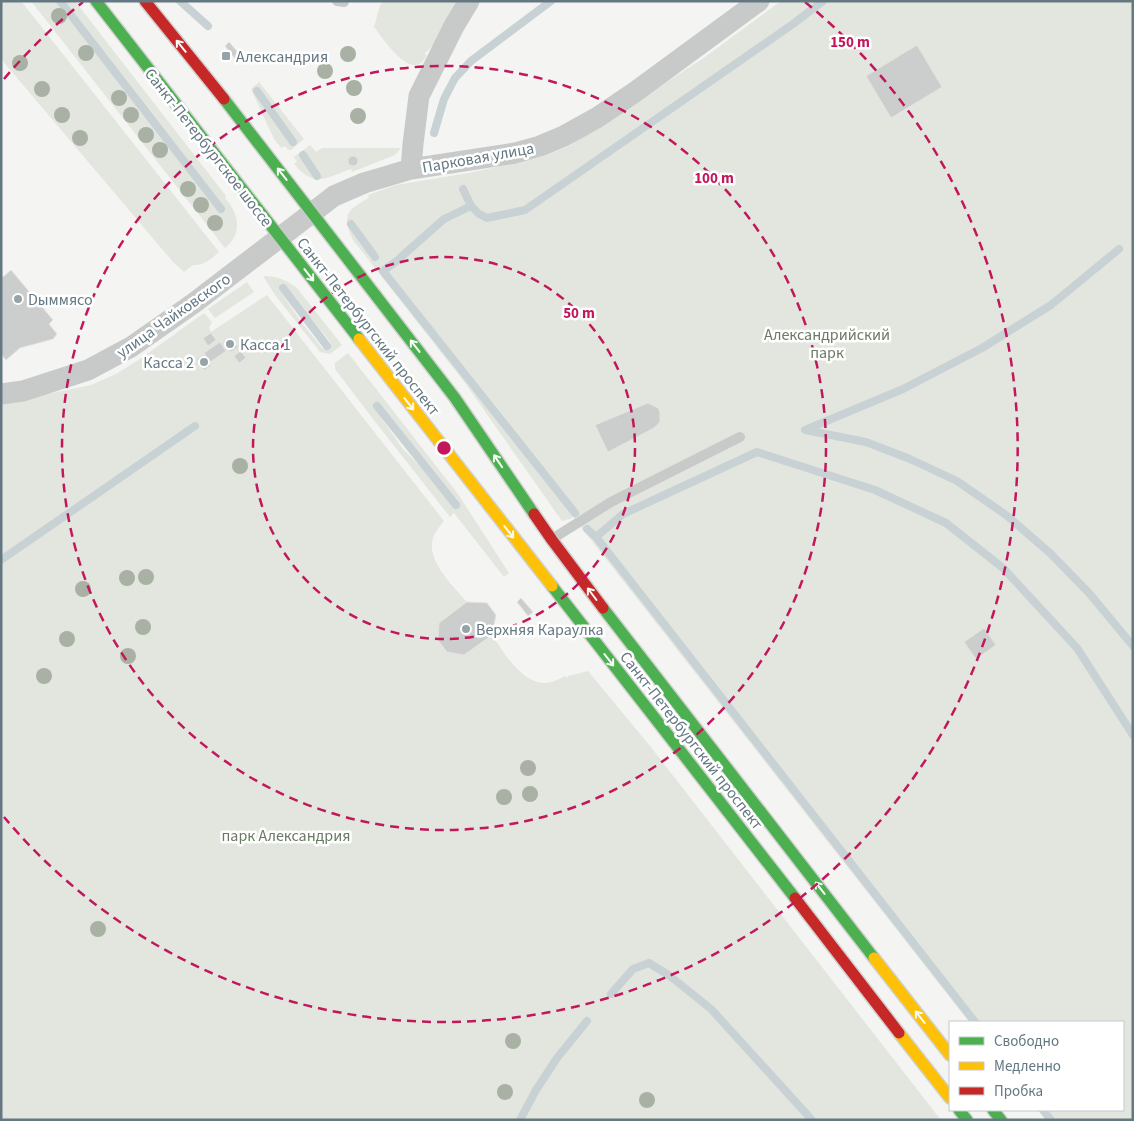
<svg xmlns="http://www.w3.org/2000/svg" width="1134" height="1121" font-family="'Source Sans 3',sans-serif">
<rect width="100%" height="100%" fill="#f4f4f2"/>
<!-- green -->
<path fill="#e3e6df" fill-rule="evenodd" d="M1,1h20l198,251c-8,7 -15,14 -26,13l-9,7 -11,-10 -172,-203z
M31,1h27l163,209 1,-2 -161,-207h14l151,195 -1,2c14,16 18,35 0,50z
M384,1h73l-20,41 -13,12 3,1c-2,3 -3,5 -5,7 -15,14 -40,-25 -48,-35l6,-22z
M781,1h352v1119h-87l-8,-10h85v-88h-154l-396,-505 -3,2 -8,2 -97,-138 -112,-143c-12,-25 -6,-30 16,-42l-1,-3 28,-10 73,-12 75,-17 25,-10 136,-89z
M259,82l45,57 -13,11h-3l-3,-4 -4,2 -7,-9 -23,-50z
M310,145l6,7 6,-4h79l-6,7 -43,17 -1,-3c-27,9 -35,20 -57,-5l3,-2 -3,-5z
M263,276c14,0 24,4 34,12l45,57 -12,9 -10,-2 -45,-57zM286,287l45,56 -8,6 -21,-26 -22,-32z
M247,282l7,10 -39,26 -7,-9z
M267,295l177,226c-4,5 -9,11 -11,17 -7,23 20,48 34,64l20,1 9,12 -4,20c12,18 30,49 54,48 7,-1 13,-4 19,-7l2,2 1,-2 20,-5 62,75 291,374h-940v-718l22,-3 68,-14 25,-11 24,-15 64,-46 8,9 -3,6 2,4z
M348,353l110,141 51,79 -5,4 -50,-64 -4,4 -77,-98 -38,-50v-6zM378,405l79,99 -2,2 -27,-32 -25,-25 -28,-40z"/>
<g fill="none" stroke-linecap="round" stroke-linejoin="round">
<!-- stream -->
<path stroke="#c8d2d4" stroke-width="8" d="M60,1l161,208
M180,1l28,25
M257,91l36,51
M434,133l10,-34 11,-21 16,-17 80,-60
M303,155l14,21
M463,189l8,17
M351,224l24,33
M1119,249l-68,56 -69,43 -79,41 -98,41 61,12 44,17 47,22 49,34 44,38 39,40 44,53
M401,257l43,-38 27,-13 8,8 8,4 38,-8 268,-186 30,-23
M398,260l-15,11 192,242
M283,288l44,58
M377,406l79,99
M587,529l9,8 379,485
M596,537l27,-23 134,-62 118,38 71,33 57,45 74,80 56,87
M1,560l194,-134
M611,994l22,-25 16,-6 21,13 41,33 101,111
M1043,1110l8,10
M520,1120l16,-30 21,-32 30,-37"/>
</g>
<!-- building -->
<path fill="#cccecd" stroke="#e3e3e2" d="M229,42l12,14 -5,4 -11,-14z
M917,45l25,42 -51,31 -25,-42z
M348 161a5 5 0 1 1 10 0a5 5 0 1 1-10 0Z
M11,270l42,50 -4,4 8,10 -4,5 -33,9 -14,12 -5,-6v-80l2,3z
M211,333l5,7 -8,6 -5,-8z
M230,337l8,10 -7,5 -8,-10z
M220,342l6,9 -16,11 -6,-9z
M241,351l5,7 -7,5 -5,-7z
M203,355l8,11 -7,4 -7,-11z
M648,403l10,5 2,4v10l-6,6 -46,24 -13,-27z
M521,598l12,14 -5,4 -11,-14z
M467,602l20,1 9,12 -4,20 -28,20 -17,-3 -9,-12 1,-17z
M984,628l12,17 -20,14 -12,-17z"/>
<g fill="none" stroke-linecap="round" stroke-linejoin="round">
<!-- fast casing -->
<g stroke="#d0d1d0" stroke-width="14">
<path id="fast" d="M96,1l263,338
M224,99l231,299 79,116
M552,586l243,312
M603,608l271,350
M959,1110l8,10
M993,1110l8,10"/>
</g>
<!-- slow casing -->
<g stroke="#d0d1d0" stroke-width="14">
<path id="slow" d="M359,339l193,247
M874,958l76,97
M899,1033l51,65"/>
</g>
<!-- jam casing -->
<g stroke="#d0d1d0" stroke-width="14">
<path id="jam" d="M145,1l79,98
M534,514l18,26 51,68
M795,898l104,135"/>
</g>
<!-- lane -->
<path stroke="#c8caca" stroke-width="10" d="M337,1l7,1
M552,539l59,-37 129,-65"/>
<!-- street -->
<path stroke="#c8caca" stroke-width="21" d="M411,169l2,-25 6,-48 35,-70 15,-25
M1,394l22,-3 65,-21 43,-23 63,-44 140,-107 30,-13 47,-14 104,-16 25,-7 24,-10 34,-19 37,-25 124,-91"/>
<!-- fast -->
<use href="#fast" stroke="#4caf50" stroke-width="11"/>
<!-- slow -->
<use href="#slow" stroke="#ffc107" stroke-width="11"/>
<!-- jam -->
<use href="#jam" stroke="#c62828" stroke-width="11"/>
</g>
<!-- trees -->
<g fill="#a8b1a3">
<circle cx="59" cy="16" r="8"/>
<circle cx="86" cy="53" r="8"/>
<circle cx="348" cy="54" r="8"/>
<circle cx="20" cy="63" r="8"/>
<circle cx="325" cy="71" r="8"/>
<circle cx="354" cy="88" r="8"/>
<circle cx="42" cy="89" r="8"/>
<circle cx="119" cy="98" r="8"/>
<circle cx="62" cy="115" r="8"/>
<circle cx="131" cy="115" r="8"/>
<circle cx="358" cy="116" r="8"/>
<circle cx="146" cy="135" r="8"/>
<circle cx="80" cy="138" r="8"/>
<circle cx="160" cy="150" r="8"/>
<circle cx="188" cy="189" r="8"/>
<circle cx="201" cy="205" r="8"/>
<circle cx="215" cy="223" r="8"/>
<circle cx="240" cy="466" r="8"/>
<circle cx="146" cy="577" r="8"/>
<circle cx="127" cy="578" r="8"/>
<circle cx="83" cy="589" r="8"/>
<circle cx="143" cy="627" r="8"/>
<circle cx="67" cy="639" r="8"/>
<circle cx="128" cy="656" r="8"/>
<circle cx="44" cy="676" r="8"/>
<circle cx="528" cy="768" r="8"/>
<circle cx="530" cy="794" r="8"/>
<circle cx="504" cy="797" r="8"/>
<circle cx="98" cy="929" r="8"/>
<circle cx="513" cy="1041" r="8"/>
<circle cx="505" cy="1092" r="8"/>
<circle cx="647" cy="1100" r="8"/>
</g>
<!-- one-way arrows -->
<defs><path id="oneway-shaft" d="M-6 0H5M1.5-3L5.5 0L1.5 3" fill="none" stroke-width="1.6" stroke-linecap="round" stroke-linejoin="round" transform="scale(1.25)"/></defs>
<g stroke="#f6fbf6">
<use href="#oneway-shaft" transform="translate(181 46) rotate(-129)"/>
<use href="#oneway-shaft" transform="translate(282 174) rotate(-128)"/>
<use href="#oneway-shaft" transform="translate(309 275) rotate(52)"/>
<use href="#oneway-shaft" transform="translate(415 346) rotate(-128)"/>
<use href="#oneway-shaft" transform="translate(409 404) rotate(52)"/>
<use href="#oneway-shaft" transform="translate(498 461) rotate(-124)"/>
<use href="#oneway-shaft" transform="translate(509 532) rotate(52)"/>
<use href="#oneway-shaft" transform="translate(592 594) rotate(-127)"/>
<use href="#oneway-shaft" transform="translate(609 660) rotate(52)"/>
<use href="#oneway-shaft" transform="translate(820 888) rotate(-128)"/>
<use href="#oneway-shaft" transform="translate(920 1017) rotate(-128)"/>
</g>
<!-- distance rings -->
<g fill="none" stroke="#c2185b" stroke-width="2.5" stroke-dasharray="9 6">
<circle cx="444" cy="448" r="191"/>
<circle cx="444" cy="448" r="382"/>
<path d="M4 79A574 574 0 0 1 83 2M805 2A574 574 0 1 1 4 817"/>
</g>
<!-- markers -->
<g fill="#96a3a9" stroke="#fff" stroke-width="2">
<rect x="221" y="51" width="10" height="10" rx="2.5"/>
<circle cx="18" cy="299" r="5"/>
<circle cx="230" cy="344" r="5"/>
<circle cx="204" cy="362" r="5"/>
<circle cx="466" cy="629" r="5"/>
</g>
<g text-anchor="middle" stroke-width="5" stroke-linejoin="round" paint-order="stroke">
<!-- poi labels -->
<g font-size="16" fill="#647882" stroke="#fff" text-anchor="start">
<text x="236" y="62">Александрия</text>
<text x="28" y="305">Dыммясо</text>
<text x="240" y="350">Касса 1</text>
<text x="194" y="368" text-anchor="end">Касса 2</text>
<text x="476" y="635">Верхняя Караулка</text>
</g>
<!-- street labels -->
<g font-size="16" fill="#647882" stroke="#fff">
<text transform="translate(209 147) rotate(52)" y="6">Санкт-Петербургское шоссе</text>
<text transform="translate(478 157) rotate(-10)" y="6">Парковая улица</text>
<text transform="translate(173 315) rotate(-35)" y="6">улица Чайковского</text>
<text transform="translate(369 326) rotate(52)" y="6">Санкт-Петербургский проспект</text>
<text transform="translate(692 740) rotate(52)" y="6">Санкт-Петербургский проспект</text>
</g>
<!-- park labels -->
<g font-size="16" fill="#6a7a63" stroke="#fff">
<text x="827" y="340">Александрийский<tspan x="827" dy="18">парк</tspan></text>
<text x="286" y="841">парк Александрия</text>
</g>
</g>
<circle cx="444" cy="448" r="8" fill="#c2185b" stroke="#fff" stroke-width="2.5"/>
<g font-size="15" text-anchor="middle" font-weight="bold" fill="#c2185b" stroke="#fff" stroke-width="5" stroke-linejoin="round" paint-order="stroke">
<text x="850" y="47">150 m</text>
<text x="714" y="183">100 m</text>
<text x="579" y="318">50 m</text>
</g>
<!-- border -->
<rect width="1134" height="1121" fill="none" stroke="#647882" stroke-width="5"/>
<!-- legend -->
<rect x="949" y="1021" width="175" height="90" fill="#ffffff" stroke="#c1c9cd"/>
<rect x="959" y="1037" width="25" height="8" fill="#4caf50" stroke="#c1c9cd"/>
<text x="994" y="1046" font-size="15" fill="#647882">Свободно</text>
<rect x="959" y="1062" width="25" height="8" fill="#ffc107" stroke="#c1c9cd"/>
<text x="994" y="1071" font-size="15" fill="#647882">Медленно</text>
<rect x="959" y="1087" width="25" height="8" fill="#c62828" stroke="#c1c9cd"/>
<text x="994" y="1096" font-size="15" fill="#647882">Пробка</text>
</svg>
